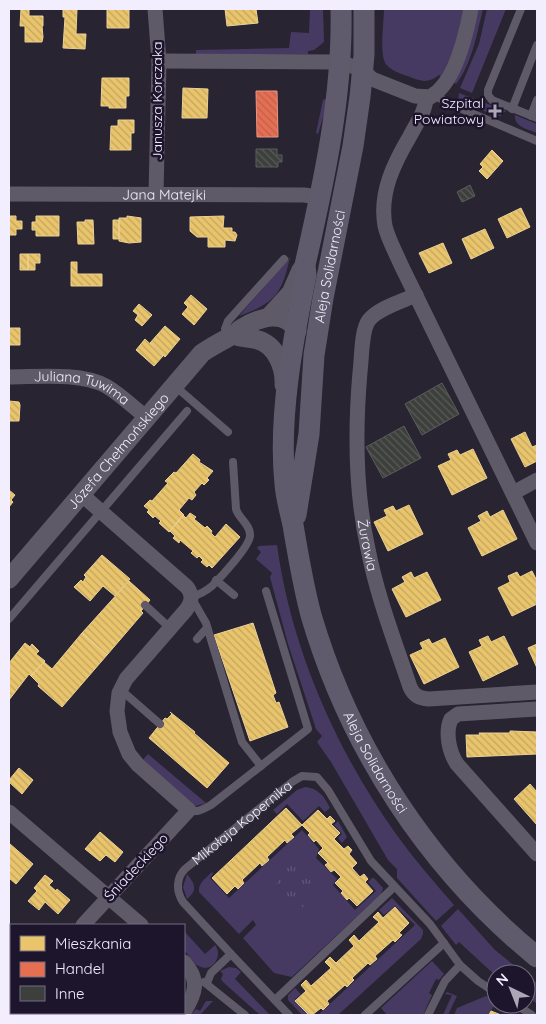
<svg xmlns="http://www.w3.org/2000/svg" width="546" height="1024" font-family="Quicksand,sans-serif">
<defs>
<pattern id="park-tufts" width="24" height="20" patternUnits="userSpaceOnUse" patternTransform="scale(1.25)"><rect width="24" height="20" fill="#473a62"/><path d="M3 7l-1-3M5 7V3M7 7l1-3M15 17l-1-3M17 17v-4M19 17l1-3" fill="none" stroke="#62577a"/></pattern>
<pattern id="homes-back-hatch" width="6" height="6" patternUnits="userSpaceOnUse" patternTransform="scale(1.25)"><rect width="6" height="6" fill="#e9c46a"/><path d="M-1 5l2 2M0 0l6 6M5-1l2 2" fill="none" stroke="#c1a562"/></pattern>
<pattern id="shops-back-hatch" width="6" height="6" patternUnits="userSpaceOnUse" patternTransform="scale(1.25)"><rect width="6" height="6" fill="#e76f51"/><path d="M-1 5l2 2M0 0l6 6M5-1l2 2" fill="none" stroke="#b86350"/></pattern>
<pattern id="building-back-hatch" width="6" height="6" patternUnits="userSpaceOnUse" patternTransform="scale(1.25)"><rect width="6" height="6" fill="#3c3f3c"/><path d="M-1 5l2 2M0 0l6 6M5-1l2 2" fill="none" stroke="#595b59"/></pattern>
</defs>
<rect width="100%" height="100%" fill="#282431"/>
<!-- grass -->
<path fill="#473a62" d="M310,9h13l1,33 -10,8 -6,1v3h-112v-4l93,-2 2,-16 18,1z
M384,9h82c-6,23 -13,46 -25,67l-2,-1c-10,8 -17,7 -29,2 -8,-3 -19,-6 -24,-13 -7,-9 -2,-43 -2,-55z
M478,9h5c-6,24 -11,55 -27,75l-3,-2z
M487,9h19l-34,84 -12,-5 19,-44z
M459,93l47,18 -6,5h-4l-38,-16z
M329,98l-11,36 -2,-1 7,-33z
M515,115l22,9v9c-9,-4 -23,-6 -22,-18z
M290,257c-8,37 -15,46 -51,59z
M277,545c14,103 59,205 119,289 18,25 38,48 58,71l-18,16 -39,-43v-9l-9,-9 -57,-98 -14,-20 5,-6 -6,-7 -28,-85 -18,-67 2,-4 -16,-14 5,-7 -4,-4 2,-2z
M148,754l58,49 -10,3 -4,-2 -50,-43z
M305,787c13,1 19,9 25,21l-5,4 -6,-6 -16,15 -16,-17 -10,10 -4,-4 24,-20z
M338,821l9,16 -5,6 -4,-5 4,-4 -8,-9z
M302,830l17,19 -3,9 21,21 -4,6 22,25 21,-19 -8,-9 4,-4h2l9,10 -2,6 -89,83 -18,-4 -31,-35 13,-13 -3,-5 -14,14 -40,-42c-1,-9 7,-14 13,-20l1,2 -3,4 19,20z
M187,874c8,10 11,16 0,25l-4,-12z
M392,898l31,32v4l-2,5 -83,76h-20l97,-90 -20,-19 -11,9 -5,-5z
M458,909l37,41 30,24h-29v2l-37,-34 -3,3 -15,-19z
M184,931l21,23 10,-9c8,9 -1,27 -14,22 -7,-2 -12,-12 -17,-17z
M432,961l12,13 -5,6 -3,-1 -7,14 3,2 -9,20h-36l-6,-7z
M229,967l7,1 5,4 -6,7 35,36h-10l-37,-33 -2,-3 2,-5 -3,-3z
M526,975l11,8v21l-11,-9z
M295,988l6,6 -6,5 14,16h-7l-14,-15v-5z
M447,992l10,4 -9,19h-5l9,-20 -7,-1z
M486,996l10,6v2l8,2 -3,4 -8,-3 -4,8h-35l3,-7z
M206,1001h7l-13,14h-9l5,-6 4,2z"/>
<!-- park -->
<path fill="url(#park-tufts)" d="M293,862l25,27 -24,29c-21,-26 -27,-30 -1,-56z"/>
<!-- homes -->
<path fill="url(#homes-back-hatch)" stroke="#ecd196" d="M21,9h8v7h14v10h-1l1,11 -1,5h-17v-16h-5z
M63,9h14l-1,25h10l-1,15 -22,-1 2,-31h-2z
M107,9h22v19h-22z
M225,9h31l2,14 -31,3z
M102,78h27v18h-3v12h-17v-2h-8z
M183,88l25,1 -1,29h-25z
M118,120h16v13h-3v17h-21l1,-24h7z
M492,150l11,11 -16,18 -8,-8 4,-4 -3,-3z
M521,208l9,19 -23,11 -9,-19z
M9,216h7v5h6v8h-6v6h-7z
M36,216h23v20h-23v-6h-4v-8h4z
M127,216l14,2v24l-12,1 -10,-2v-23h8z
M224,216l-1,12h9v4h3l2,3 -2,6 -10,-1v7h-17v-10h-11l-7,-6v-14z
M85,220h8l1,24h-16l-1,-22h8z
M113,220h6v19h-6z
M485,229l9,19 -23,11 -9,-20z
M443,243l9,20 -23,10 -10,-20z
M20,254h8v16h-8z
M28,254h12v9h-5v7h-7z
M71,262h6v12h25v12h-31z
M191,295l16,14 -13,16 -12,-11 6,-7 -4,-4z
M139,304l13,11 -10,11 -7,-6 3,-5 -5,-4z
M165,326l15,13 -15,18 -15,-14z
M9,328h11v17h-11z
M145,339l18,17 -9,10 -18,-16z
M9,401l10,1 1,3 -1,16h-10v14z
M525,432l7,15 5,-2v16l-12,6 -14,-28z
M473,449l14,29 -35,17 -14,-29 13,-6 -3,-6 9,-4 3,5z
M193,454l7,6 -1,2 14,9 -6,7 2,2 -5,5 -2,-2 -8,9 2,3 -4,5 -3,-2 -10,12 5,5 -15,17 -10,-9 2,-2 -6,-5 -2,2 -6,-6 2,-2 -5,-4 6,-6 2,1 16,-18 -3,-2 9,-9 2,1z
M9,490l6,5 -4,5 2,2 -4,5z
M409,505l14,29 -35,17 -14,-29 13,-6 -3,-6 9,-4 3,5z
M503,510l14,29 -35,17 -14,-28 13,-7 -3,-5 9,-5 3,6z
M190,513l6,4 -2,2 11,9 2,-2 5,5 -1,2 4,4 11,-13 14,13 -28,31 -3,-3 -2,2 -6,-5 2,-2 -4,-4 -2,2 -6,-5 2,-2 -13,-11 -1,3 -6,-5 2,-2 -5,-5 13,-16 3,3z
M102,555l28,24 -15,17 -12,-10 -13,15 -16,-14 7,-7 2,2 3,-5 -2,-2z
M532,571l5,10v23l-25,12 -14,-28 12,-6 -2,-6 9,-4 3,5z
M411,572l3,6 13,-6 14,28 -35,17 -14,-28 13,-7 -3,-5z
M129,581l21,19 -9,11 2,2 -36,42 -25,-22z
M253,623l23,70 -3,2 3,8 3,-1 9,25 -38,14 -36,-106z
M82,633l25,22 -45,52 -24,-21 1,-2 -8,-8 13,-14 8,7z
M488,636l3,6 13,-6 14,28 -35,17 -14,-29 13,-6 -3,-6z
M445,638l14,29 -35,17 -14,-29 13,-6 -3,-6 9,-4 3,5z
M25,643l5,4 2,-3 7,7 -3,3 9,7 -14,15 -2,-2 -20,26v-37z
M537,644v24l-9,-20z
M170,712l25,20 -1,1 35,30 -22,25 -58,-50 16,-20 2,1 5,-5z
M510,731l27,1v22l-70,3 -1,-22h14l-1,-2h31z
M19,768l14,12 -11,14 -13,-12v-2z
M530,784l7,8v33l-23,-26z
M286,808l16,17 -11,9 3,3 -7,6 -2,-3 -18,17 2,3 -7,6 -2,-3 -18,17 2,3 -6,6 -3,-3 -8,8 -15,-16z
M318,810l9,9 3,-3 5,5 -4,3 9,9 -6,6 10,10 4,-3 4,4 -3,4 8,9 -5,5 8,9 4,-3 4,5 -3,3 8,9 -16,15 -8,-8 -2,2 -6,-7 2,-2 -8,-8 6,-6 -7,-7 -3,2 -6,-7 3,-2 -10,-10 5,-5 -7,-8 -2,2 -6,-7 2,-2 -8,-8z
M100,832l23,20 -8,10 -9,-7 -6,6 -15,-12z
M10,844l23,20 -17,20 -7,-6v-6l2,-2 -2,-2z
M45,875l8,6 -4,4 7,6 1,-2 13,11 -12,14 -13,-12 -6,8 -11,-9 9,-10 -3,-3z
M395,907l14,16 -10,10 3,2 -7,7 -2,-2 -18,16 2,3 -7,6 -2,-2 -16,15 2,2 -7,7 -2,-2 -18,16 2,3 -6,6 -2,-2 -9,7h-3l-14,-14 11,-10 -5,-6 5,-5 5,6 20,-18 -6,-6 5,-5 6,6 18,-17 -5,-6 5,-5 5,6 20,-19 -6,-5 5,-5 5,6z
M491,1011l10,4h-12z
M49,1013h22v2h-21z
M125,1013h17l3,2h-22z"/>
<!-- shops -->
<path fill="url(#shops-back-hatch)" stroke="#ea9585" d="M256,91h21l1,46h-21z"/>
<!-- building -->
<path fill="url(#building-back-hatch)" stroke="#5b5c5c" d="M256,149h21v6h5v7h-4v5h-22z
M470,185l5,11 -13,6 -5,-10z
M442,383l17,31 -37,21 -17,-31z
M404,426l17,32 -38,20 -17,-31z"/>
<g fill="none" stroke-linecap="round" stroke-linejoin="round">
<!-- service -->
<g stroke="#5e5a68" stroke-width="8">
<path d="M521,9l-33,81v5l4,5 45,18"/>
<path d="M433,95l22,11 82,35"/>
<path d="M512,109l25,-64"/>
<path d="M531,116l6,-16"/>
<path d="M228,337l-3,-8 3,-8 56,-62"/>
<path d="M175,386l53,46"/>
<path d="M233,462l3,47c3,10 15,16 14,27 -1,11 -29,41 -38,50 -6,5 -13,9 -21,11l15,26 36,119 19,24"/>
<path d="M216,580l18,15"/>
<path d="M145,605l25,23"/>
<path d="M9,619l178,-208"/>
<path d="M197,639l10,-11"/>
<path d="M121,690l39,34"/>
<path d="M189,810c9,3 14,-1 22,-5l97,-76 -42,-138"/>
<path id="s1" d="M231,954l-48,-52c-7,-11 -7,-24 2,-33l107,-87 10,-6 15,1 11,13 43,71 59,63 30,41 -15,16 -17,34"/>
<path d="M460,965l18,16 18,12"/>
<path d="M204,982l41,33"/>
<path d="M207,983l4,-10 20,-19 58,61"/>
<path d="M275,1000l119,-113"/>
<path d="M515,1004l17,11"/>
<path d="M365,1015l79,-72"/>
</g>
<!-- minor -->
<g stroke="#5e5a68" stroke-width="15">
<path d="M155,9l4,52 -3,133"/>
<path d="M159,61l181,1 23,8 9,9 43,17 15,1c25,-13 36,-62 41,-88"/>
<path d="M426,97c0,14 -10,27 -16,39 -16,27 -31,57 -25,90 3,13 11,27 16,39l136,278"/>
<path id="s2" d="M9,194l295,1 15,2"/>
<path id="s3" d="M416,295c-13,6 -38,13 -47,25 -8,10 -7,38 -9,52 -5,58 -5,119 8,177 9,47 27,93 42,138 4,9 9,11 19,12l108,-7"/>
<path id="s4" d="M9,377c28,0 71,-5 97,9 14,8 27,21 40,31"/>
<path d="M513,493l24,-13"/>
<path d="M81,494l106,93c6,8 5,15 -1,23l-60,69 -7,14 -2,18 3,21 9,22 9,11 51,45 -106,115"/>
<path d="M537,709l-79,5 -7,5c-6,13 -2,33 6,45l80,90"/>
<path d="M9,812l132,113"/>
<path d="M184,962c16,18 12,31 0,50"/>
<path d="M9,975l2,2"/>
<path d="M9,1012l2,-3"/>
</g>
<!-- tertiary -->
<g stroke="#5e5a68" stroke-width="19">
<path d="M270,316l21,-23 10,-23"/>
<path d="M234,335c8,4 15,2 24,5 18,5 27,28 26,45"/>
<path id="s5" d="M9,579l193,-226c10,-7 20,-12 31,-18 3,-1 5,-5 9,-7 18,-11 43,-19 55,3"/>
</g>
<!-- secondary -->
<g stroke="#605b6c" stroke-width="21">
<path id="s6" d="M341,9c2,86 -17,172 -36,256l1,10c-13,65 -28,143 -21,209 1,14 5,27 8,41 5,30 10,60 18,90 39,133 118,254 226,342"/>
<path id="s7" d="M296,515l13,-81 5,-79 9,-57 30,-152 7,-49 4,-42v-46"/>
</g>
</g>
<!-- markers -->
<path fill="#aba7b6" stroke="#1d152c" stroke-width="2" d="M492.5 103.5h5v5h5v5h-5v5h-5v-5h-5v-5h5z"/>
<g text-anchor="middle" stroke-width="5" stroke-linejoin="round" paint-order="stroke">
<!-- street labels -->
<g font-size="14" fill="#f2eefe" stroke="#1d152c">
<text transform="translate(157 101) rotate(-90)" y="5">Janusza Korczaka</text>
<text dy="5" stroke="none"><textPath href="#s2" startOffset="155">Jana Matejki</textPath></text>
<text dy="5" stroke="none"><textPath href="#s7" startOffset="251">Aleja Solidarności</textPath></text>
<text dy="5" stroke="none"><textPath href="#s4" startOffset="75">Juliana Tuwima</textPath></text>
<text dy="5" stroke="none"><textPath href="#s5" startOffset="168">Józefa Chełmońskiego</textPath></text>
<text dy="5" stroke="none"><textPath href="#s3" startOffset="281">Żurawia</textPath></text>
<text dy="5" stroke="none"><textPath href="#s6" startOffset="775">Aleja Solidarności</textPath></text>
<text dy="5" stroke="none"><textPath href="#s1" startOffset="180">Mikołaja Kopernika</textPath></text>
<text transform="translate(136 867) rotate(-47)" y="5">Śniadeckiego</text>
</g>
<!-- poi labels -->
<g font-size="14" fill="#f2eefe" stroke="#1d152c" text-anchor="end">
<text x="484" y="108">Szpital<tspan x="484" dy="16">Powiatowy</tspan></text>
</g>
</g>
<!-- border -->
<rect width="546" height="1024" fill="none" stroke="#f2eefe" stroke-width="20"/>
<!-- legend -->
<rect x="10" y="924" width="175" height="90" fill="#1d152c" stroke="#726c80"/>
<rect x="20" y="936" width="25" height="15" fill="#e9c46a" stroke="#726c80"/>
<text x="55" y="949" font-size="15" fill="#f2eefe">Mieszkania</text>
<rect x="20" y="962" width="25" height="15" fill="#e76f51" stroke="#726c80"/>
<text x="55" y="974" font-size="15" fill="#f2eefe">Handel</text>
<rect x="20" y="986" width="25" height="15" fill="#3c3f3c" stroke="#726c80"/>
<text x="55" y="999" font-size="15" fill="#f2eefe">Inne</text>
<!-- north arrow -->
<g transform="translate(511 989) rotate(317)"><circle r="24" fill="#1d152c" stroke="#726c80"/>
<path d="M0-4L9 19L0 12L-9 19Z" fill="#aba7b6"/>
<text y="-8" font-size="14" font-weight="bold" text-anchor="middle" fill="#f2eefe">N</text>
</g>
</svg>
